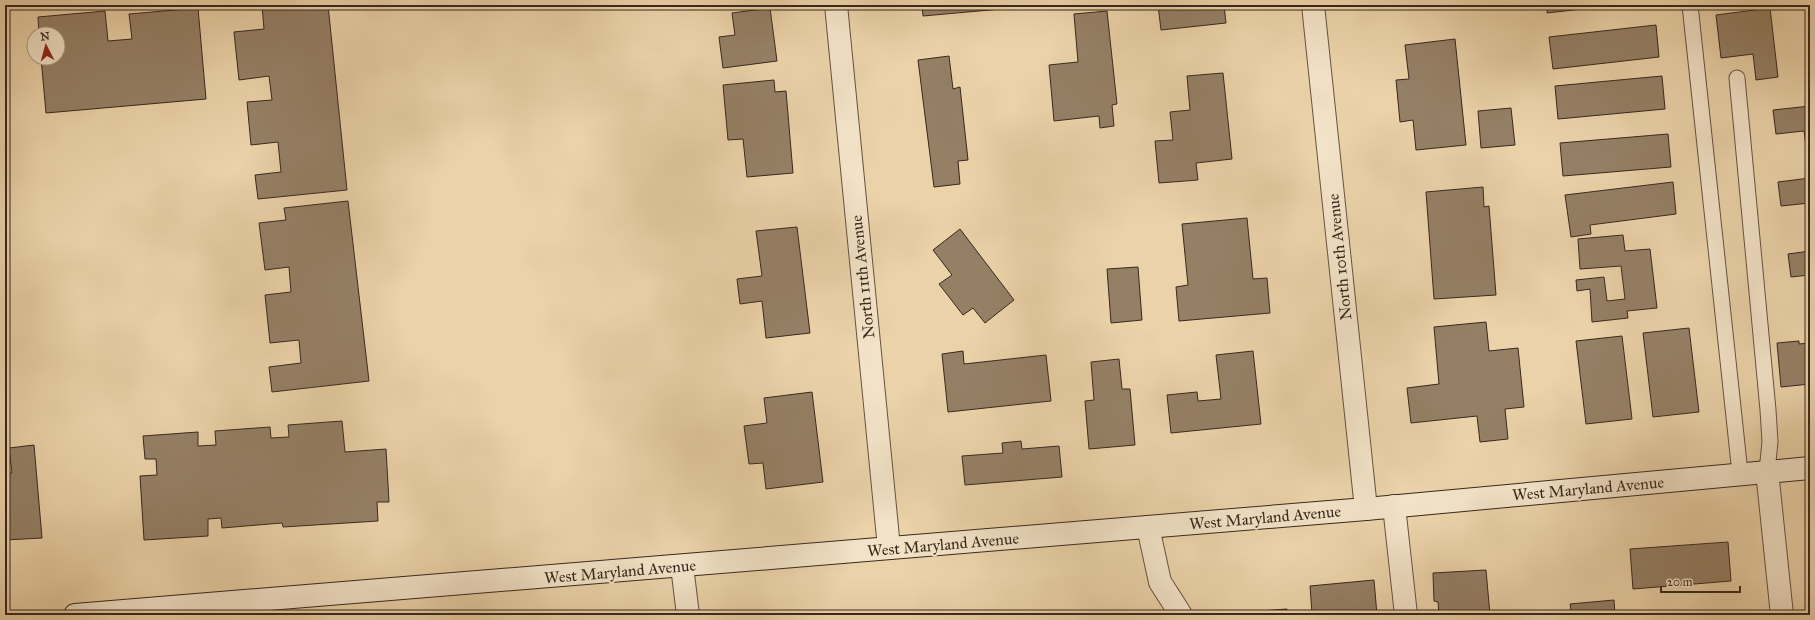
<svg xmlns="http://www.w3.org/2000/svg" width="1815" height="620" font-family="'IM FELL Great Primer',serif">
<rect width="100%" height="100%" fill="#ebd2a9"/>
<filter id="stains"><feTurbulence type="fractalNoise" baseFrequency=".005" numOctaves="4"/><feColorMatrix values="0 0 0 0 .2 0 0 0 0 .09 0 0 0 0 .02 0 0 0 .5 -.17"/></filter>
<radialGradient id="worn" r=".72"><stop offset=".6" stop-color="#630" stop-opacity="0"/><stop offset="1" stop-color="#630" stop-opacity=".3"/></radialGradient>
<!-- building -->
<path fill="#958066" stroke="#38281d" d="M262,5h66l19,185 -89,9 -3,-24 26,-3 -3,-30 -27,3 -4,-43 25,-2 -3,-24 -30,4 -5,-48 30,-3z
M922,5h78l1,4 -78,7z
M1158,5h66l2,18 -65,7z
M1547,5h70l-70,8z
M198,8l8,91 -160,14 -5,-55h17v-24h-19l-1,-17 67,-6 3,30 24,-2 -3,-25z
M770,8l7,53 -54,7 -4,-31 16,-2 -3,-22z
M1770,8l8,69 -22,3 -3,-26 -32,4 -5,-43z
M1107,11l10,93 -5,1 2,21 -14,2 -1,-12 -45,5 -5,-56 29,-3 -4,-48z
M1656,25l3,32 -106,12 -4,-32z
M1455,39l11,106 -50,5 -3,-30 -13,2 -4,-42 13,-1 -4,-34z
M949,56l4,33 7,-2 8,73 -10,1 2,23 -26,3 -16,-127z
M1223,73l9,86 -36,4 2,17 -39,3 -4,-42 18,-1 -3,-28 20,-2 -3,-34z
M1662,76l3,33 -107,10 -3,-33z
M774,80l1,12 11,-1 7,82 -46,4 -4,-38 -15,1 -5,-55z
M1810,106v55h-2l-4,-30 -28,3 -3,-24z
M1511,108l4,37 -34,3 -3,-37z
M1668,134l3,33 -108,9 -3,-33z
M1810,178v25l-29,3 -3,-24z
M1673,182l3,32 -86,11 1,9 -20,3 -6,-42z
M1483,187l1,20 5,-1 7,89 -62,4 -8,-107z
M348,201l21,180 -97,11 -3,-25 32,-4 -2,-23 -29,3 -5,-48 26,-3 -2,-25 -24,3 -6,-47 27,-3 -2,-12z
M1247,218l6,61 14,-1 3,35 -91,8 -3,-34 12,-2 -6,-61z
M797,227l13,106 -44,5 -4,-37 -22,3 -3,-25 25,-3 -6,-45z
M960,229l54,71 -29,23 -12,-15 -10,7 -24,-31 13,-9 -19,-25z
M1623,235l2,16 25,-2 7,59 -30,3 1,7 -36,4 -2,-33 -13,2 -1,-11 28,-3 3,24 18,-2 -4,-33 -41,3 -2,-30z
M1810,251v24l-19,2 -3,-23z
M1138,267l4,53 -31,3 -4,-54z
M1486,322l3,29 29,-3 6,59 -19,2 3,30 -28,3 -3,-26 -66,7 -4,-35 32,-4 -5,-57z
M1689,328l10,84 -46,5 -10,-84z
M1622,336l10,83 -46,5 -10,-83z
M1799,341v3l11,-1v41l-29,3 -4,-44z
M963,351l1,13 82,-9 5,46 -103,11 -6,-58z
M1253,351l8,73 -90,9 -4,-38 30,-3 1,9 23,-2 -5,-44z
M1119,359l3,30h8l5,56 -46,4 -4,-48 9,-1 -3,-38z
M812,392l11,90 -57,7 -3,-26 -14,1 -5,-38 23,-3 -3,-25z
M342,421l3,31 41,-3 3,53h-12l1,19 -95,6 -1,-4 -60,5 -1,-10 -13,1v17l-64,4 -4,-64 17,-1 -1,-16h-11l-2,-23 55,-4v14l18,-1 -1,-14 55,-4 1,11 18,-1 -1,-12z
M1021,441l1,8 37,-3 3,31 -97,8 -3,-29 41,-3 -1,-10z
M34,445l8,93 -37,2v-67h7l-3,-25z
M1728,542l3,39 -98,8 -3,-40z
M1486,570l4,45h-51l-1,-13 -4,-1 -1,-28z
M1374,580l3,35h-54v-3l-11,1 -2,-27z
M1614,600l1,15h-98l54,-5 -1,-6z
M1287,609v6h-68v-1z
M1167,611v4h-41z"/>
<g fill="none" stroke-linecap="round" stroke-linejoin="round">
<!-- lane casing -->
<g stroke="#655240" stroke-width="17">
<path id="lane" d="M1690,5l50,468
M1737,78l31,332 2,32 -3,29"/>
</g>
<!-- street casing -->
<g stroke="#655240" stroke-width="24">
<path id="street" d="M836,5l53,543
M1313,5l53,504
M1767,471l15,144
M1394,506l12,109
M1148,527l12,55 21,33
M682,566l6,49"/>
</g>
<!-- secondary casing -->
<g stroke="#38281d" stroke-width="24">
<path id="secondary" d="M75,615l1291,-106 444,-41"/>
</g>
<!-- lane -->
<use href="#lane" stroke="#f2e2c7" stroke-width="15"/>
<!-- street -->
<use href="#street" stroke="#f2e2c7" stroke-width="22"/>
<!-- secondary -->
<use href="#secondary" stroke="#f2e2c7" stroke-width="22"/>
</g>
<g text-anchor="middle" stroke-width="4" stroke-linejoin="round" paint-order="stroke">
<!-- street labels -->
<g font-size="16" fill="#38281d" stroke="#f2e2c7">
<text transform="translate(1339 257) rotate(-96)" y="6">North 10th Avenue</text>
<text transform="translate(862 277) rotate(-96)" y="6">North 11th Avenue</text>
<text transform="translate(1588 488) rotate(-5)" y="6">West Maryland Avenue</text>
<text transform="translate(1265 517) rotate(-5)" y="6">West Maryland Avenue</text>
<text transform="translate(943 544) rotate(-5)" y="6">West Maryland Avenue</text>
<text transform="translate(620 571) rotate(-5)" y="6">West Maryland Avenue</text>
</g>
</g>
<!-- margin -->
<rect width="1815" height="620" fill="none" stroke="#ebd2a9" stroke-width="20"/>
<rect x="6" y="6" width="1803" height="608" fill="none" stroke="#38281d" stroke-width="2"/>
<rect x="10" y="10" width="1795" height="600" fill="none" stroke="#38281d"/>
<!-- north arrow -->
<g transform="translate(46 46) rotate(354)"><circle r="19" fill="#f2e2c7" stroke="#a89883"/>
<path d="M0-3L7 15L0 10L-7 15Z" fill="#8f2418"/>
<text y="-6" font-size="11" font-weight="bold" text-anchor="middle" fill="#38281d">N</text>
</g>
<!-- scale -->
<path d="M1661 586v6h79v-6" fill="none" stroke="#38281d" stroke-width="2"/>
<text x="1667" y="586" font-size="12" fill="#38281d" stroke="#f2e2c7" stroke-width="3" paint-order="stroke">20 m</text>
<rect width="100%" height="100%" filter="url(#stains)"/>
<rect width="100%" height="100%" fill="url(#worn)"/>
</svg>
